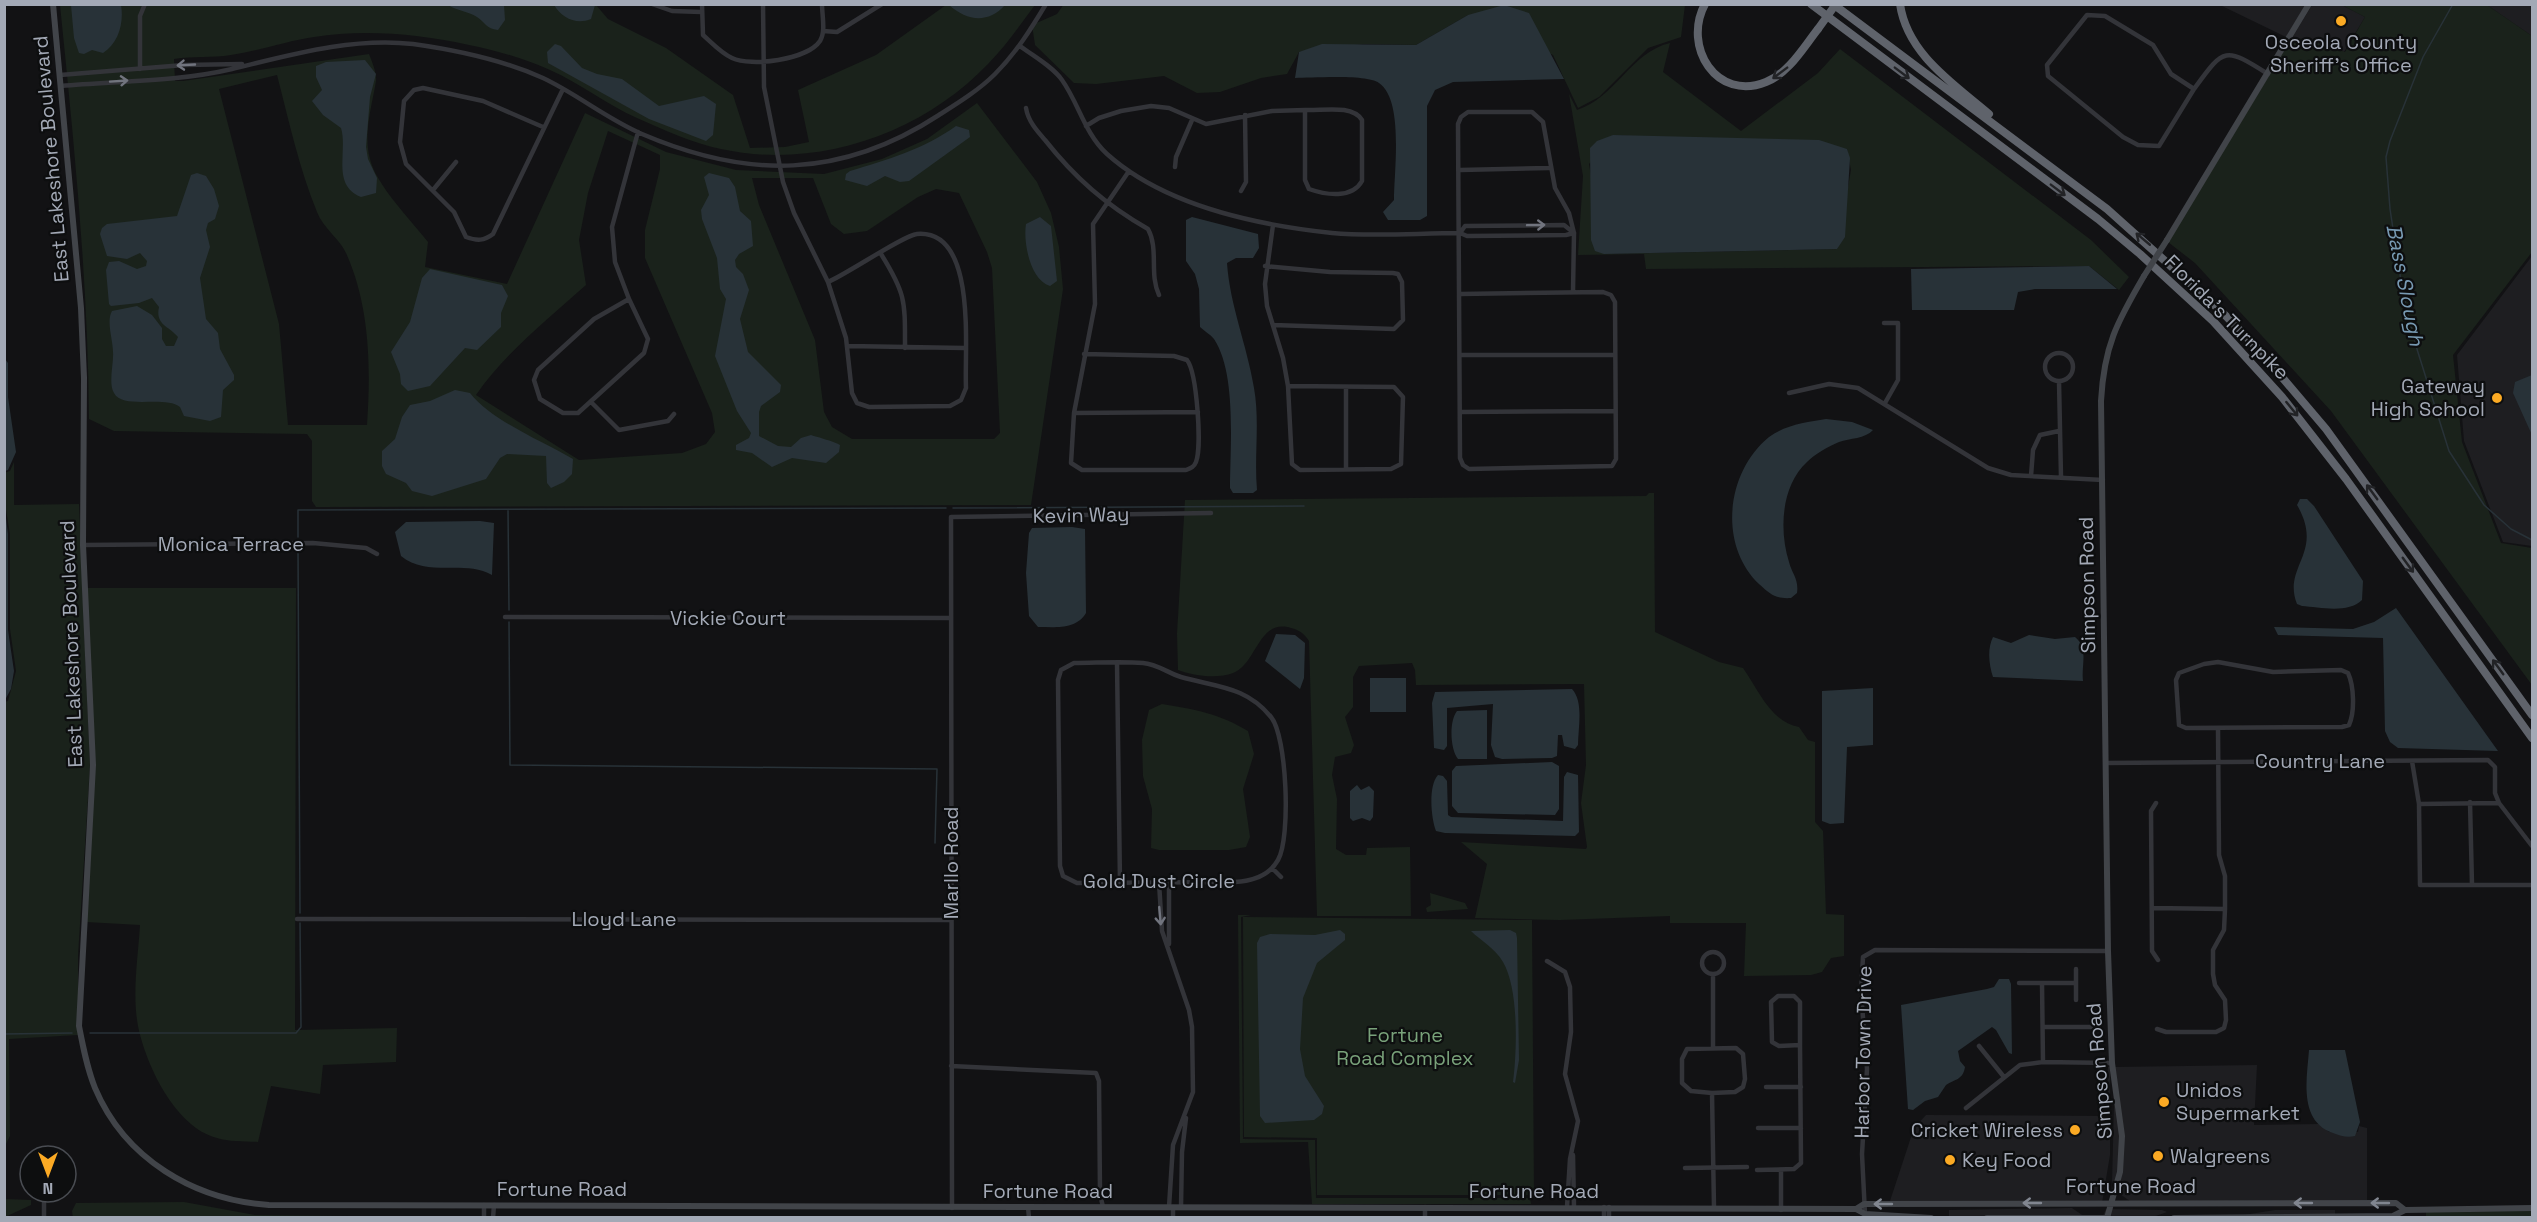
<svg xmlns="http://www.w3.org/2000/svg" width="2537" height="1222" font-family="'Space Grotesk',sans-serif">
<rect width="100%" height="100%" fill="#121214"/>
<!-- built -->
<path fill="#1e1e21" d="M2220,5h86l-20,32z
M2312,5h30l23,12 -21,35 -39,-13 -13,-1z
M2487,5h45v31l-19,-13z
M2532,256v290l-29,-4 -39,-101 -7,-86z
M2257,1065l-3,60 65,-1 10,8h29l1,-6 8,2v76h-233l-17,-12 -5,-9 3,-116z
M2108,1067h2v88l-8,48 -213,1 25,-76 12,-13 180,1z
M2072,1208l13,9h-136v-7z
M2106,1209l56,1 5,2 -14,5 -51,1z
M2275,1210h60v7l-98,-1z"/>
<!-- green -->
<path fill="#1a221b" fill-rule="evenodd" d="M1064,4h621v1l-4,32 -33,11 -49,49 -21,11 -25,-53 -85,-40 -52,30 -53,-1 -64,8 -12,22 -26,4 -41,14 -23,1 -33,-17 -68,8 -22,-1 -39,-38 -3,-20 25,-11z
M60,5h536l12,14 58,29 67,47 17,53 35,-1 24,-5 -11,-52 78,-35 70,-50h89c-15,20 -29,41 -47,59 -67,70 -171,106 -267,85 -29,-6 -57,-19 -84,-31 -30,-13 -57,-35 -87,-48 -24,-11 -55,-20 -81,-25 -50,-11 -105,-16 -155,-8 -28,4 -55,14 -83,18 -19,3 -38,1 -57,4l1,22h8l186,-27c3,8 8,19 7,27 -4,25 -13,52 -6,78 6,26 41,61 58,83l-3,25 82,17 78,-171 81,39 70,18 88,4 58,-15 45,-20 50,-36 60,79 14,31 8,34 4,42 -32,216 -715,2 -4,-6v-60l-5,-7 -193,-3 -25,-12c-1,-139 -15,-276 -29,-414zM277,75c12,46 22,93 40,137 6,16 22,26 29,41 24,53 25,115 21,172h-79l-9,-101 -60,-235zM608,131l52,24v14l-15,61v28l67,155 3,19 -9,12 -24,9 -103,7 -103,-65c29,-42 72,-76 110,-110l-7,-45 9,-47zM752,178h61l18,46 13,10 23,-3 51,-34 18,-8 23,4 28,59 5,16 8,165 -6,6h-142l-20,-12 -8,-15 -9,-72 -56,-135z
M2342,5h145l45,31v216l-79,103 9,87 39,101 31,5v137l-201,-274 -136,-148 -27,-21 124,-204 13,1 40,13 20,-35z
M1670,43l-7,29 78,59 77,-58 22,-24 251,191 38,37 -10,13 -30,-24 -443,3 -2,-15 -66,1 5,-79 -14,-82 8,16c38,-12 54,-58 93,-67zM1613,135l234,14 4,21 -14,79 -233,5 -15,-90z
M14,462v43l65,-1 11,261 -12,191v79l-69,4 1,97 -5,10 -1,-444 4,-1 8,-30 -6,-42v-95l-5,-30 -1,-31 6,-2z
M1649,493h5l1,139 64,30 24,6c16,23 28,54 56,59l9,13 7,2v80l8,9 3,83 18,1v41l-13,2 -9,14 -11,3 -67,1 2,-53h-76v-7l-110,4 -85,-2 12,-54 -26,-22 125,7 1,-2 -6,-44 5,-38 -2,-81 -168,1 -1,-15 -3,-7 -53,3 -6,11v30l-8,10 9,28 -3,8 -16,4 -3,18 5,24 -1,50 10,6h20l1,-7 43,-1 1,69h-94l-8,-275c-5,-8 -10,-11 -18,-13 -33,-10 -34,36 -58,45 -15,6 -40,3 -55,-3l-1,-36 8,-134 461,-4z
M87,588h209l-1,442 102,-2 -1,34 -73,3 -3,29 -49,-8 -13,56c-13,-1 -29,0 -41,-4 -42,-11 -71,-73 -79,-112 -6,-32 0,-69 2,-101l-54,-3 9,-157z
M1162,704c32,5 58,10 86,27l6,23 -11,35 7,48 -4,10 -17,3h-70l-8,-2 1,-39 -9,-33 -1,-36 7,-30z
M1430,893l35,10 3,6 -41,3 -1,-4 5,-3z
M1238,915h13l-10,2 2,222 72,1 1,58h214l1,6h-219l-4,-62 -68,1z
M1243,917l289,3 2,275h-217v-57l-73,-1z
M4,1199l27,1v5l-26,12z
M184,1202l71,13 188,2 -370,1 -1,-7 4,-8z
M2426,1210h106v7l-106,1z"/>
<!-- water -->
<path fill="#283238" d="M71,5h50c3,17 -2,38 -18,48l-11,-3 -8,4 -5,-1 -5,-15z
M448,5h56l1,15 -7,10c-12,-1 -13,-8 -21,-13 -9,-6 -20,-6 -29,-12z
M554,5h41l-4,14c-15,6 -29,-1 -37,-14z
M949,5h56c-17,19 -38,16 -56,0z
M1504,5l25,8 35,66 -111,3 -18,8 -8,16v110l-7,4h-32l-5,-8 11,-12c0,-29 10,-100 -15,-117 -13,-9 -67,-5 -84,-5l4,-26 23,-8 94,1 52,-30z
M555,44l6,2 21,22 15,6 25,5 37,27 45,-10 12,8 -3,31 -7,6 -57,-22 -101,-56 -1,-11z
M365,60l11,14 -6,23 -4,50 2,12 9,19 -1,15 -15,4c-30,-12 -13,-46 -20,-69l-18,-13 -11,-14 10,-11 -6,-13v-11l10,-4z
M956,126l13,4 1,7 -61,44 -9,1 -15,-6 -18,10 -22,-6 1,-6 4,-3c37,-11 74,-22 106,-45z
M1613,135l206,5 28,9 3,9 -5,79 -8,12 -233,5 -9,-3 -4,-11 -1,-92 7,-7z
M197,173l9,3 8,13 5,17 -4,13 -7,4 -2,7 4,17 -10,31 6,41 12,14 2,16 14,26v5l-11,10 -2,27 -11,4 -26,-5 -4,-9c-15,-12 -57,3 -66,-14 -6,-10 0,-30 -1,-41 0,-12 -7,-31 -1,-41l25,-5 15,9 10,13v11l4,7h8l4,-9c-9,-11 -23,-12 -19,-30l-7,-9 -13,5 -28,3 -2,-2 -3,-34 3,-8 10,-1 18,8 9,-3 1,-5 -7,-8 -13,6 -20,-3 -7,-22 2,-6 5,-4 70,-8 14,-41z
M709,173l20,5 6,9 5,24 11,10 2,25 -14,8 -4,6 1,7 7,7 6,16 -9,29 8,33 33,33 -1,7 -19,14 -2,6v24l19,10 13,1 10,-9 10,-3c6,2 25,7 29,10l-1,7 -13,11 -34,-5 -20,9 -20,-14 -16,-3v-5l13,-7 2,-5 -14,-22 -22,-55 11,-57 -6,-10 -3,-31 -15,-39 -1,-9 8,-15 -5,-18z
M1040,217l11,9 6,55 -7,5c-20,-6 -27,-44 -24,-62z
M1192,217l66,17 1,14 -6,10h-17l-9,5c3,43 20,82 27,125 6,33 0,68 3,102l-4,3h-20l-3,-5c0,-41 7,-114 -16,-149 -4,-5 -10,-8 -14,-12l-1,-38 -4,-15 -9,-13v-41z
M2089,266l28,23h-82l-17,3 -4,18h-102l-1,-41z
M430,269l72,16 6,11 -7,17v14l-24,23 -12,-2 -35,38 -22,5 -7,-7 -1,-10 -9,-22 19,-30 12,-44z
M5,359l3,4v34l8,55 -8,18 -3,1z
M2532,375v60l-19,-42 2,-11z
M455,390l15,3c22,28 72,48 103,66l-1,15 -8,8 -13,6 -4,-5 -1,-27 -39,-2 -7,4 -14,21 -54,17 -20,-5 -6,-8 -20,-9 -4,-8v-15l13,-12 7,-22 8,-12 20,-4z
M1826,419l26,3 21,8c-8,9 -23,8 -34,12 -10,4 -24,12 -32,20 -26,24 -28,68 -18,100 3,12 10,17 8,31l-6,5c-16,1 -21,-4 -32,-14 -41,-39 -33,-112 10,-147 16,-12 38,-15 57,-18z
M2300,499h7l7,7 49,75 -1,19c-14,14 -43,7 -60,6l-5,-2c-15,-38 28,-51 0,-99z
M5,510l3,24v96l6,41 -3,18 -6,11z
M480,521l14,2 -2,52c-28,-16 -64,3 -91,-19l-6,-24 11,-10z
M1072,527l13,2 1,84c-10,17 -31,14 -48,14l-9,-11 -3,-43 3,-40 3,-5z
M2396,608l102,143 -100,-3 -8,-6 -5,-11 -2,-93 -105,-3 -4,-8 79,2 21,-7z
M1276,634l19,1 10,8 -1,35 -4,11 -35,-28z
M2029,635l26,4 20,-2c14,11 6,28 8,44l-90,-4c-4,-12 -6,-28 0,-40l18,6z
M1370,678h36v34h-36z
M1873,688v57l-26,2 -3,76 -14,1 -8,-3v-130z
M1572,689c12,13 6,39 6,56l-3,4 -11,-3 -2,-11h-4l-1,21 -5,2 -50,1 -7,-2 -4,-12 2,-41 -46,4v38l-3,4 -10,-2 -2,-45 3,-11z
M1487,710v49h-29c-8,-10 -9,-38 -1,-48z
M1552,762l7,4v43l-4,6 -97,-2 -6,-7v-35l4,-5z
M1567,772l11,3 1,57 -4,4 -130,-3 -9,-2c-5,-13 -8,-45 2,-56l5,1 4,5 1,34 3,2 112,4 1,-44z
M1357,785l4,5 8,-4 5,5 -1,26 -3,4 -8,-3 -9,3 -3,-3v-27z
M1340,930l5,4v6l-28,23 -14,35 -3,51 5,27 19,30 -2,8 -8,6 -49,3 -5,-7 -3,-173 3,-6 10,-3 45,1z
M1510,930l6,3 1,5 2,122 -4,23 -2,-1c4,-31 6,-93 -10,-120 -8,-14 -22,-21 -32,-31z
M1999,979h10l2,5 1,70 -3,-1 -13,-23 -4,-3 -34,24 2,10 5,6c-2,13 -10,12 -19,18l-8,12 -13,4 -12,9 -5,-1 -7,-104 86,-16 7,-2z
M2309,1050h36l15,72 -5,14c-8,2 -14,0 -22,-3 -35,-12 -26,-55 -24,-83z"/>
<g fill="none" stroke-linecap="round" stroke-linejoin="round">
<!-- stream -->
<path stroke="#283238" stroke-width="1.5" d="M2453,4l-30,53 -33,84 -4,16 4,52 13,85 13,52 33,105 35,54 27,24 21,11
M953,508l351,-2
M508,510l1,100
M298,537v-27l648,-2
M298,549l2,364
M509,622l1,143 427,4 -2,74
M90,1033h206l5,-6 -1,-104
M4,1034l68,-1"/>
<!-- street -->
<path stroke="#333439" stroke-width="4.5" d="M652,4l20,7 29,1
M702,4l1,31c9,8 18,18 29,23 19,9 75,2 88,-17 6,-10 2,-25 2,-37
M763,4l1,83 19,95 11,31 34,69 18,56 6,55 5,10 12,4 81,-1 11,-6 5,-12c-2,-38 12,-159 -49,-154 -13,1 -70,40 -89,48
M2087,15l18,1 48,29 18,29 23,15 -35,57 -21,-1 -15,-8 -75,-61 -1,-11z
M823,31l14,1 45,-28
M1020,46c13,10 32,20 42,34 17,24 23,54 45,74 58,52 149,71 225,79 42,4 86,0 128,0l7,3 99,-1 8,-2
M140,69v-53l5,-12
M60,75l124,-10 58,-1
M61,86c56,-5 116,-4 171,-17 58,-14 120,-32 181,-25 43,6 90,16 130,34 34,16 64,41 99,56 105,45 199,45 297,-19 19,-12 40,-25 56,-41 21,-21 36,-45 51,-70
M2194,89c30,-41 30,-43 74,-15
M1026,108c2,13 11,23 19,32 30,38 61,65 103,89 11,20 1,45 11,66
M1305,110c17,1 47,-6 57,10v61c-10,18 -36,14 -53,8l-4,-9z
M1086,126l13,-8 22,-7 30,-5 18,2 37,16 66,-13 33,-1
M543,127l-60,-26 -60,-13 -9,2 -10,11 -4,41 6,22 48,48 12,25c11,4 18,4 27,-3l70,-145
M1175,167l1,-10 16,-37
M1460,170l89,-2
M433,190l23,-28
M1241,191l5,-9 -1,-67
M1273,225l-8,59 2,22 16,52 5,28 4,78 8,6 91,-1 10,-5 2,-67 -9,-10 -106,-1
M1460,233l5,-7 99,-1 10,8
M881,254c25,40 24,47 24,94
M1265,266l65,6 63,1 5,1 4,8 1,38 -9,9 -121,-4
M1460,294l143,-2 8,3 4,7 1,157 -4,7 -143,3 -6,-4 -3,-7 -2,-334 3,-7 7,-5h64l11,10 12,66 14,25 5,20 -1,59
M629,299l19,40 -4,14 -66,60h-15l-23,-14 -6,-19 4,-10 56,-51 35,-20 -14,-37 -3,-35 26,-95
M1884,323h14v57l-13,23
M848,346l116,2
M2045 367a14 14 0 1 1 28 0a14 14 0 1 1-28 0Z
M1084,354l90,2 13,4c10,13 15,87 9,102 -2,5 -5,6 -10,8h-104l-11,-7 3,-50 21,-109 -2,-80 36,-53
M1461,355h153
M2059,381l2,96
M1346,387v82
M1789,393l40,-9 29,4 130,80 23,7 92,5
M591,402l28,28 49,-9 6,-7
M1461,412l153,-1
M1074,413l124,-1
M2031,476l2,-26 7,-15 19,-4
M83,545l230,-2 53,5 11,6
M505,617l446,1
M2218,662l55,10 68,-2 7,3c6,13 7,39 1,52l-7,2 -156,1 -7,-3 -3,-45 3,-7 25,-9z
M1074,663c22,0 46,-2 69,0 14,1 25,10 38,14 35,10 65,9 90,40 16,19 20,121 7,143 -9,16 -26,21 -43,22l-158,1 -14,-7 -3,-10 -2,-186 3,-10z
M1117,663l3,220
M2412,761l7,43 1,81h112
M2106,763l382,-3 7,7v26l4,10
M2470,802l2,83
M2156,803l-5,8 1,140 6,9
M2419,804l80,-1 33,43
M1272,868l9,9
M1159,882l3,49 27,79 3,17 1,65 -20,53 -4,62
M1169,882v62
M2152,908l73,1
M297,919l653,1
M1702 963a11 11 0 1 1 22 0a11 11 0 1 1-22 0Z
M1547,961l18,11 5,15 1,45 -6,42 13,47 -8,38 -3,48
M2019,983h23
M1778,996h16l6,6v43l-21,1 -7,-4 -1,-40z
M2076,1000v-31
M2043,1027h49
M2157,1029l9,3h50l8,-4 2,-8 -1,-20 -10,-15 -2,-11v-24l11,-20 1,-21v-33l-6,-21 -1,-127
M1979,1046l25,31
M1713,1047v-72
M2043,1062l-1,-79h34
M951,1066l145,7 3,8 1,113 3,13
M1766,1087h35
M1712,1093l23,-1 8,-5 2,-8 -2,-25 -7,-6 -49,1 -5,10v24l9,8 21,2 2,115
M1966,1108l54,-43 23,-3 69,1
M1758,1128h43
M1573,1155l1,52
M1685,1168l62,-1
M1757,1170l37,-1 7,-6 -1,-118
M1781,1170v40
M44,1192v26
M1028,1207l1,11
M1181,1207l1,-55 4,-34
M1425,1207v11
M952,1208l-1,-691 260,-4
M1865,1214l-3,-60 5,-85 -6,-77 2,-35 12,-7 233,1
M484,1218v-13
M493,1218l1,-13
M1173,1218v-11
M1604,1218v-11
M1609,1218v-11"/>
<!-- secondary -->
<path stroke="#414449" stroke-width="6" d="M53,4l28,304 3,70 -1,167 10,220 -14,261c4,21 8,42 16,62 30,71 99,112 174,117l1587,4 9,5 66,4
M2167,240l142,-236
M1856,1209l8,-5 532,-1 9,7
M1987,1218h118
M2107,1218l13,-46 2,-36 -10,-73 -4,-112 -7,-550c3,-55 16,-79 43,-125
M2174,1218l219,-2 12,-6 127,-2"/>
<!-- highway -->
<path stroke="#5f636b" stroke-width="8" d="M1705,4c-23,43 12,98 61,78 23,-9 37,-34 52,-53
M1811,4l287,215 42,35 73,67 69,76 64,82 186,259
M1833,4l274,205 115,103 37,38 67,79 206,286
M1900,4c7,50 54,80 89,110"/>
<!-- secondary-bridge -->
<path stroke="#414449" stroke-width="6" d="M2144,276l23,-36"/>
<!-- highway-bridge -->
<path stroke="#5f636b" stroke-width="8" d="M1818,29l18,-25"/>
</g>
<!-- one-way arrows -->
<defs><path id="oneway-shaft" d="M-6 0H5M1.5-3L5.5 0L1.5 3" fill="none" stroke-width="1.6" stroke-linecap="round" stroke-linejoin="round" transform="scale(1.5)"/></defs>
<g stroke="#71747e">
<use href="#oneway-shaft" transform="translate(186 65) rotate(177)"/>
<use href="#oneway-shaft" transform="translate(119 81) rotate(-4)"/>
<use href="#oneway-shaft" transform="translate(1536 225) rotate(-1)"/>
<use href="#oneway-shaft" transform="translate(1160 916) rotate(85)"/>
</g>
<g stroke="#222326">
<use href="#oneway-shaft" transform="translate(1780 73) rotate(143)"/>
<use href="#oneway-shaft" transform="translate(1902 73) rotate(37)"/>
<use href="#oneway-shaft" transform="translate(2058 190) rotate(37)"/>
<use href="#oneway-shaft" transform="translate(2143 239) rotate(-140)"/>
<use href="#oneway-shaft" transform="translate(2292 409) rotate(51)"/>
<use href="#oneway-shaft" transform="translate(2372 492) rotate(-126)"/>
<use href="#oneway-shaft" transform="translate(2408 565) rotate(54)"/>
<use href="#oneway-shaft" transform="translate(2498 667) rotate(-126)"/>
</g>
<g stroke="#818690">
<use href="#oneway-shaft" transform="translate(2032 1203) rotate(180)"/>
<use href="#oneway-shaft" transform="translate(2303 1203) rotate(180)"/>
<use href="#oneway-shaft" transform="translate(2380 1203) rotate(-180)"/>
<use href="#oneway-shaft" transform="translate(1883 1204) rotate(180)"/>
</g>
<!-- markers -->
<g fill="#fbaa24" stroke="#0d0e0f" stroke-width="2">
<circle cx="2341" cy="21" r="6"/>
<circle cx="2497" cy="398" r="6"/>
<circle cx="2164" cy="1102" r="6"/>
<circle cx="2075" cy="1130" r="6"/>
<circle cx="2158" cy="1156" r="6"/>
<circle cx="1950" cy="1160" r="6"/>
</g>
<g text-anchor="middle" stroke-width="4.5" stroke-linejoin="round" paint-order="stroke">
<!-- poi labels -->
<g font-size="20" fill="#a3a9b6" stroke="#0d0e0f" text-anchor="start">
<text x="2341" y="49" text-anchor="middle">Osceola County<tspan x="2341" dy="23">Sheriff's Office</tspan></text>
<text x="2485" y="393" text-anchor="end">Gateway<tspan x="2485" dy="23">High School</tspan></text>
<text x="2176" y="1097">Unidos<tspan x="2176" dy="23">Supermarket</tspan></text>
<text x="2063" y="1137" text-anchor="end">Cricket Wireless</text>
<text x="2170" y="1163">Walgreens</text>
<text x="1962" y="1167">Key Food</text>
</g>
<!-- street labels -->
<g font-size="20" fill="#a3a9b6" stroke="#0d0e0f">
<text transform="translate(51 159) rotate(-95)" y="7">East Lakeshore Boulevard</text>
<text transform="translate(2227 317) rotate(45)" y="7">Florida's Turnpike</text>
<text transform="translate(1081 515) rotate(-1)" y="7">Kevin Way</text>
<text x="231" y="551">Monica Terrace</text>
<text transform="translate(2087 585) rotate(-91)" y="7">Simpson Road</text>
<text x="728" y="625">Vickie Court</text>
<text transform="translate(71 644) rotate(-92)" y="7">East Lakeshore Boulevard</text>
<text x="2320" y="768">Country Lane</text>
<text transform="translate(951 863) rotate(-90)" y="7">Marllo Road</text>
<text x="1159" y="888">Gold Dust Circle</text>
<text x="624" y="926">Lloyd Lane</text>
<text transform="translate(1863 1052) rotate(-89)" y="7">Harbor Town Drive</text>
<text transform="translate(2099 1071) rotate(-95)" y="7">Simpson Road</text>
<text x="2131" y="1193">Fortune Road</text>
<text x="562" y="1196">Fortune Road</text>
<text x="1048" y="1198">Fortune Road</text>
<text x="1534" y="1198">Fortune Road</text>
</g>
<!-- park labels -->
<g font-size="20" fill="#79a27a" stroke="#0d0e0f">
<text x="1405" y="1042">Fortune<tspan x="1405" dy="23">Road Complex</tspan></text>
</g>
<!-- water labels -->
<g font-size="21" font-style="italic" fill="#789ab3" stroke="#0d0e0f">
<text transform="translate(2405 285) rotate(79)" y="7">Bass Slough</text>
</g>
</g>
<!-- border -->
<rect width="2537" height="1222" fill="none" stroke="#a3a9b6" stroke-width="12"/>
<!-- north arrow -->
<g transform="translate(48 1174) rotate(180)"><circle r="28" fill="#0d0e0f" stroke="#494c52" stroke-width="1.5"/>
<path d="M0-4.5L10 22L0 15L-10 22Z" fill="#fbaa24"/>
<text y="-9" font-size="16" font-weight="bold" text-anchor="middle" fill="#a3a9b6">N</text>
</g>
</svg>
